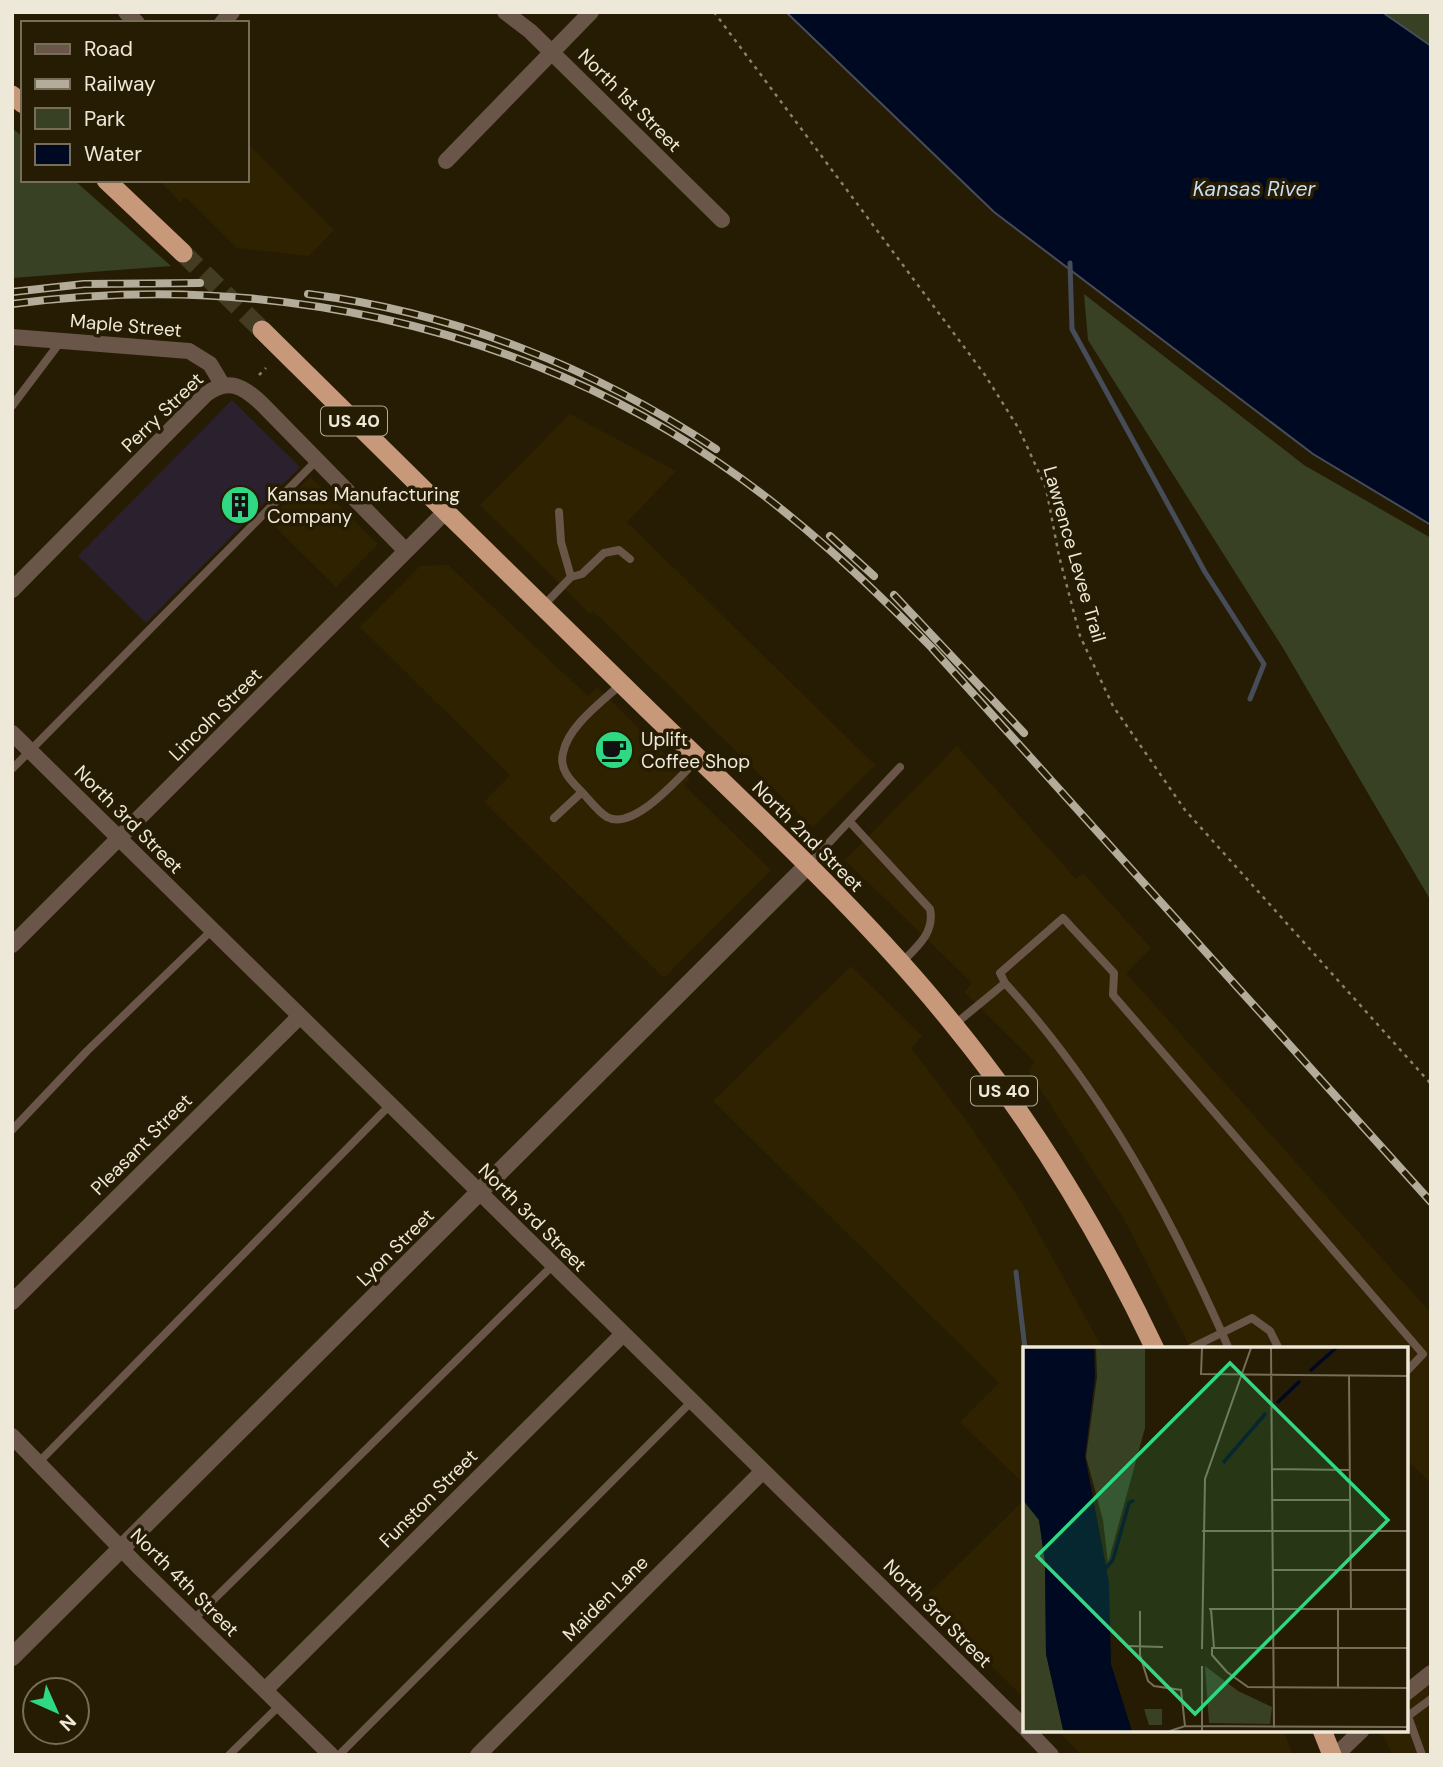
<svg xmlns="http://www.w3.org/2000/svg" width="1443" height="1767" font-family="'DM Sans',sans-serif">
<rect width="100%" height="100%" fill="#261c03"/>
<!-- built -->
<path fill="#2e2200" d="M247,143l87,87 -25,26 -72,-8 -51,-51 -6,5 -21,-22h88z
M570,414l106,57 -49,51 248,243 -62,62 -220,-216 -3,3 -110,-109z
M310,477l68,67 -42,43 -68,-67z
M448,565l140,131 9,-9 93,92 -6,6 87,85 -107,108 -180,-176 26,-27 -150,-148 60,-61z
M957,746l119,133 7,-6 68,75 -25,25 305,340v170l-25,-24v-110h-215l-67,-130 -96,-149 7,-8 -71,-70 8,-9 -127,-123z
M851,966l71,70 -11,12 55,72 56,83 81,146h-78v136l-65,-63 39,-39 -286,-282z
M1025,1499v200l-102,-100z
M1431,1663v92h-39l-6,-15 -10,-10h30v-43z
M1057,1730h226l10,25h-211z"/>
<!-- industrial -->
<path fill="#2b202e" d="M232,400l68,67 -154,156 -68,-67z"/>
<!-- green -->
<path fill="#384123" d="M1382,12h49v34z
M12,128l11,9v43h51l97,86 -159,12z
M1084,294l220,171 127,73v363l-148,-253 -195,-308z"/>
<!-- water -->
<path fill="#000922" stroke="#474c59" stroke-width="2" d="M786,12h596l49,34v479l-118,-71 -319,-242z"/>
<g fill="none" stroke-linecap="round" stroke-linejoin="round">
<!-- stream -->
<path stroke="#474c59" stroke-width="5" d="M1070,263l2,66 133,243 59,92 -14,35
M1016,1272l9,77"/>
<!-- trunk-tunnel -->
<path stroke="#443b23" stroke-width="19" stroke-dasharray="19 10" stroke-linecap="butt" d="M183,253l79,77"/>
<!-- path -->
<path stroke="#89816d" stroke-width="2.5" stroke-dasharray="3.5 5" stroke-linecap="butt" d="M714,12l271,363 34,54 27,59 13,68 21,80 33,70 72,104 246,274
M259,375l7,-7"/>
<!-- service -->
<path stroke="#6a5648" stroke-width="8" d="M12,406l49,-65
M559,512l2,30 10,35
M543,606l28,-29 11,-3 22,-21 15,-3 11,9
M621,684c-19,18 -53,42 -58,69 -4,16 7,27 17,37 8,8 17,21 27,27 27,15 74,-42 91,-58
M12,769l305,-309
M554,818l28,-26
M850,822l80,87c5,23 -12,37 -28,53
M809,864l91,-97
M1005,983c98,107 166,233 224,366
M954,1025l51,-42 -5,-10 63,-55 51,55 -1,22 310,359 -17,18
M12,1130l75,-79 125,-121
M1189,1349l63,-31 18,13 9,18
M39,1462l351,-357
M193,1620l359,-354
M229,1755l51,-50
M339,1755l352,-353
M1422,1755l-14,-39 23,-17"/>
<!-- minor -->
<path stroke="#6a5648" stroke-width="16" d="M126,12l11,11
M505,12l25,19 192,189
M222,23l10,-11
M446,161l145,-149
M12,337l177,14 21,13 12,20
M12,590l193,-195c23,-18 38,-9 57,9l144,147
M12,733l1013,995
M12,945l434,-434
M12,1302l288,-286
M12,1436l126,130 193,189
M265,1690l357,-355
M1406,1693l25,-20
M1027,1730l24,25
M478,1755l285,-284
M1336,1755l26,-25"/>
<!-- tertiary -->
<path stroke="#6a5648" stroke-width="18" d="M12,1657l795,-791"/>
<!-- trunk -->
<path stroke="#c8987a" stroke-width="19" d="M12,95l11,9
M106,180l77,73
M262,330c123,122 247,244 371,365 109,107 224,210 320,329 81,99 147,209 202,325
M1322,1730l10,25"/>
<!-- rail casing -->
<g stroke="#b3ac9a" stroke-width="8">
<path id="rail" d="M12,292l72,-8 116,-1
M308,294c145,18 287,74 408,155
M12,304c245,-33 501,18 707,159 78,53 146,117 212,184l500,555
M830,536l44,40
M894,595l130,138"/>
</g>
<!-- rail -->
<use href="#rail" stroke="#261c03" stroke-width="5" stroke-dasharray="16" stroke-linecap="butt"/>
</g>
<!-- icons -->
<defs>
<g id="building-disc" transform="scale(2.0125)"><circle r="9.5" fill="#2fd883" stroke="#261c03"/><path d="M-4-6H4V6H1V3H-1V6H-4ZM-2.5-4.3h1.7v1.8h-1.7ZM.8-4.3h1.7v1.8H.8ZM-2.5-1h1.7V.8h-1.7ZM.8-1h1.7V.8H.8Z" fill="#111"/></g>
<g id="cafe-disc" transform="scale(2.0125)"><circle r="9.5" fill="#2fd883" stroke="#261c03"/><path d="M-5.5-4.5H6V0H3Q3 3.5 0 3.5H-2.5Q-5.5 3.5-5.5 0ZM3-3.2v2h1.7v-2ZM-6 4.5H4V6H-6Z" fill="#111"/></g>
</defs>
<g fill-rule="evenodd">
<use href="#building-disc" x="240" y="505"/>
<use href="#cafe-disc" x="614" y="750"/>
</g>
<g text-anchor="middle" stroke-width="7" stroke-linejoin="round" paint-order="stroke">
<!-- shield labels -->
<g fill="#261c03" stroke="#b2ab98" stroke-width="2">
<rect x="321" y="406.5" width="66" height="29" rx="5"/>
<rect x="971" y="1076.5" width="66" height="29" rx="5"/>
</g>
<g font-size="18" font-weight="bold" fill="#eee8d8">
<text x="354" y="427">US 40</text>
<text x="1004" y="1097">US 40</text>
</g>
<!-- street labels -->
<g font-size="19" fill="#eee8d8" stroke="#261c03">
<text transform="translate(630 100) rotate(45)" y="7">North 1st Street</text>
<text transform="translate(126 325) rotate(5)" y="7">Maple Street</text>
<text transform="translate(162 412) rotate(-44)" y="7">Perry Street</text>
<text transform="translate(1075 554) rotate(74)" y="7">Lawrence Levee Trail</text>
<text transform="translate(215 714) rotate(-45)" y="7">Lincoln Street</text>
<text transform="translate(129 819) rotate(45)" y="7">North 3rd Street</text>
<text transform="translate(808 836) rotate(45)" y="7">North 2nd Street</text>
<text transform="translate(141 1144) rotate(-45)" y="7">Pleasant Street</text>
<text transform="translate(533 1217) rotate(45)" y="7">North 3rd Street</text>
<text transform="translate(395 1247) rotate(-45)" y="7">Lyon Street</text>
<text transform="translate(428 1498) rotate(-45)" y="7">Funston Street</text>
<text transform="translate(185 1582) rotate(45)" y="7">North 4th Street</text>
<text transform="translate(605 1598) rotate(-45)" y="7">Maiden Lane</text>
<text transform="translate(938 1613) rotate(45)" y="7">North 3rd Street</text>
</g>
<!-- poi labels -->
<g font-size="19" fill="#eee8d8" stroke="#261c03" text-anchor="start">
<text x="267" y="501">Kansas Manufacturing<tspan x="267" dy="22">Company</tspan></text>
<text x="641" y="746">Uplift<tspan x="641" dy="22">Coffee Shop</tspan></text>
</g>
<!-- water labels -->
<g font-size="21" font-style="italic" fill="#c6ddf6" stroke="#261c03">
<text x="1254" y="196">Kansas River</text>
</g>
</g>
<!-- overview -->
<g transform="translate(1023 1347)">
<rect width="385" height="385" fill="#261c03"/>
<path d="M73,1h49v80l-37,135 -5,-43 -17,-63 11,-80zM0,153l16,20 6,42 1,92 18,77h-41zM182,319l33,25 34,16 -2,17 -61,-1zM121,362h18v16h-13z" fill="#384123"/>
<path d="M0,1h71l1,29 -10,79 24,126 2,82 21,67 -69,-1 -17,-76 -1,-92 -6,-42 -16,-20z" fill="#000922"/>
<path fill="none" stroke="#000922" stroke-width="3.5" d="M287,24l26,-23M254,56l23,-22M200,116l43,-50M83,221l7,-8 16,-57 5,-3"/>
<path fill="none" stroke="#766e58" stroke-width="2" d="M179,1l-1,26 207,2M248,1l3,380M326,29l2,233M249,122l78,1M250,153h78M179,184h206M250,223h135M186,262h199M188,262l3,39h194M117,264v44l8,26 6,5 27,4 4,36M104,299l36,1M189,300v8l15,17 21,15 160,1M179,302l3,-170 46,-131M179,319v65M315,341v-79M147,384l15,-5 223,1"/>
<path fill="#2fd883" fill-opacity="0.15" stroke="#2fd883" stroke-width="3.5" d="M207,16l158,157 -193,194 -158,-158z"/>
<rect width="385" height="385" fill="none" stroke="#eee8d8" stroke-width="3.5"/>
</g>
<!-- border -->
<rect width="1443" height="1767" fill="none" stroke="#eee8d8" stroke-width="28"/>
<!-- legend -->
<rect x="21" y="21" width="228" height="161" fill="#261c03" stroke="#766e58" stroke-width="2"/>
<rect x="35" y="44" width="35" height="10" fill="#6a5648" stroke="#766e58" stroke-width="2"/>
<text x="84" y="56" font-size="21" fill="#eee8d8">Road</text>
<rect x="35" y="79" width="35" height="10" fill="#b3ac9a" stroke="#766e58" stroke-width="2"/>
<text x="84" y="91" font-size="21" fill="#eee8d8">Railway</text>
<rect x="35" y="108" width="35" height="21" fill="#384123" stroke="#766e58" stroke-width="2"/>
<text x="84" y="126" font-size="21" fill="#eee8d8">Park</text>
<rect x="35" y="144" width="35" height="21" fill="#000922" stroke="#766e58" stroke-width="2"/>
<text x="84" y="161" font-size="21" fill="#eee8d8">Water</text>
<!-- north arrow -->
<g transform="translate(56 1711) rotate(135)"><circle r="33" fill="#261c03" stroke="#766e58" stroke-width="2"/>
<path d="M0-5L12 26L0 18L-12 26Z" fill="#2fd883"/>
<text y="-10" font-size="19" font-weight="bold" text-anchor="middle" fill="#eee8d8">N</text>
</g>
</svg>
